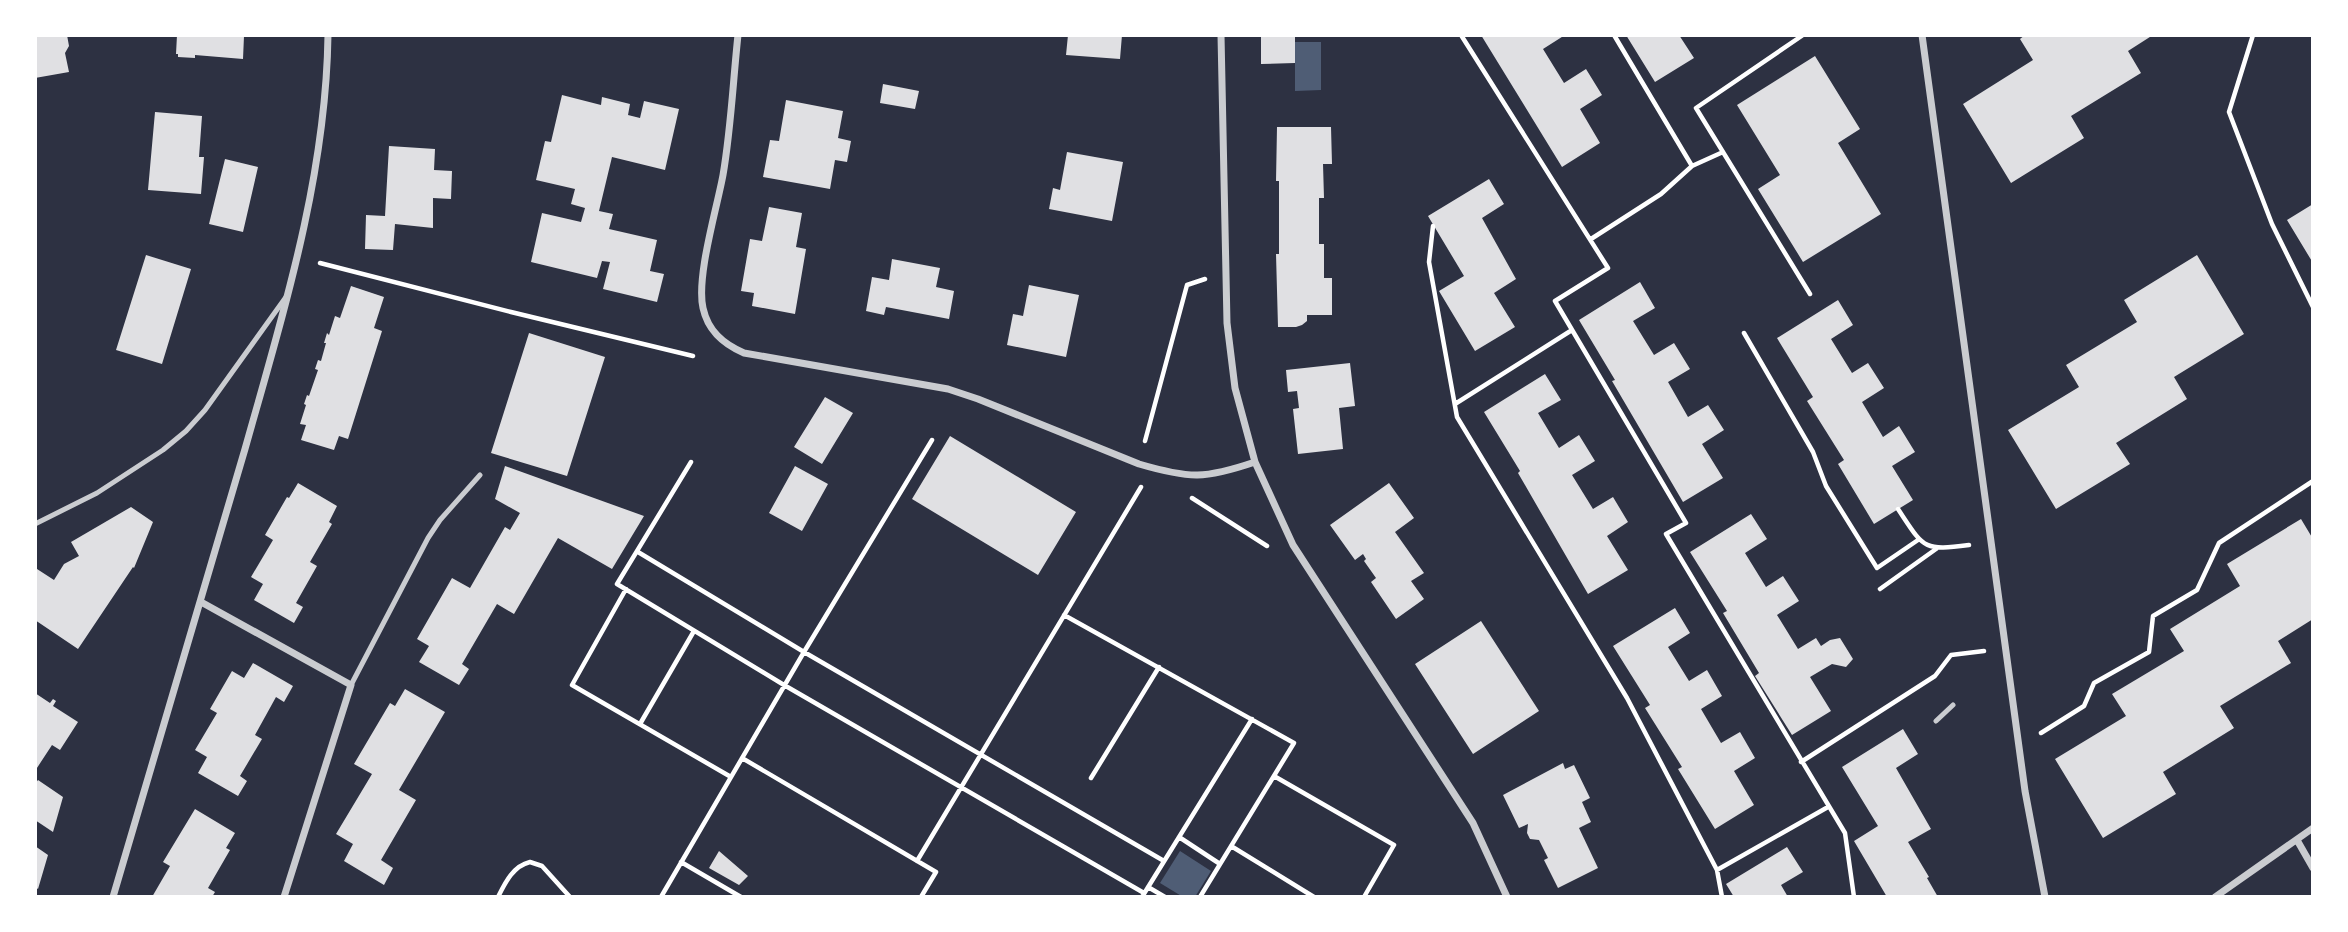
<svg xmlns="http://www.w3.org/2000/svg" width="2348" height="932" font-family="Commissioner,sans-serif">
<rect width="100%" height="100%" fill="#2d3142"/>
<!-- water -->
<path fill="#4f5d75" d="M1295,42h26v48l-26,1z
M1180,851l31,20 -16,26h-12l-23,-14z"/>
<!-- building -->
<path fill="#e0e0e3" d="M35,35h32l2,11 -4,7 4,19 -34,6z
M177,35l67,1 -1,23 -48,-4v3l-17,-1v-3h-2z
M1068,35h54l-2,24 -54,-4z
M1261,35h34v28l-34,1z
M1481,35h84l-22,14 21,34 22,-14 16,26 -22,14 20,34 -38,24z
M1626,35h53l15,23 -39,24z
M2025,35h128l-25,16 13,22 -70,43 13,22 -73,45 -48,-79 70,-44 -13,-21z
M1815,56l45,73 -22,14 43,71 -78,48 -45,-73 22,-14 -43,-70z
M883,84l36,7 -4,18 -35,-6z
M562,95l39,10 1,-8 28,7 -2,11 12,3 4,-17 35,8 -14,61 -53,-13 -13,54 14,3 -4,15 48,11 -7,31 14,3 -7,28 -54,-13 7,-27 -8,-1 -5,17 -66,-16 11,-49 39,9 4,-14 -14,-4 4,-15 -39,-9 9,-39 6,1z
M786,100l57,11 -5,27 13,3 -4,21 -12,-2 -5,29 -67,-12 7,-37 9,1z
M155,112l47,4 -3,41h5l-3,37 -53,-4z
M1277,127h54l1,37h-9l1,34h-5v46h5v34h8v37h-25v6l-5,4 -6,2h-18l-2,-73h3v-73h-3z
M389,146l46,3 -1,21 18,1 -1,28 -18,-1v30l-38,-4 -2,26 -28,-1 1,-34 19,1z
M1067,152l56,10 -11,59 -63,-12 4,-21 7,2z
M225,159l33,8 -15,65 -34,-8z
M1489,179l15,25 -22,14 34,61 -22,14 21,34 -40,24 -36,-60 25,-15 -36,-60z
M2313,204v59l-26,-43z
M769,207l33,6 -6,34 10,2 -11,65 -43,-8 2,-13 -13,-2 9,-52 12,2z
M146,255l45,14 -29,95 -46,-14z
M2197,255l47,79 -70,43 13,22 -71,44 14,21 -74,45 -48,-79 71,-43 -13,-22 71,-43 -13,-22z
M892,259l48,9 -4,19 18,4 -5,28 -63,-12 -2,8 -18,-4 6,-34 17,3z
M1640,282l15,26 -22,13 21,34 20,-12 16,26 -22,13 20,35 20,-12 16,25 -22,14 21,34 -40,24 -71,-121 3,-1 -36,-60z
M1029,285l50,10 -13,62 -59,-12 6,-31 10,2z
M351,286l33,11 -10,31 8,3 -34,108 -9,-3 -5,14 -33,-10 5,-15 -6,-1 6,-19 -2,-1 3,-9 2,1 9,-26 -3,-1 3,-9 3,1 5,-18h-2l3,-10 2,2 6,-19 5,2z
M1838,300l15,25 -22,14 21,34 16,-10 16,25 -22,14 21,35 16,-11 16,26 -23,14 21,34 -39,24 -36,-60 6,-4 -37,-59 6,-4 -36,-59z
M529,333l76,24 -38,119 -76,-23z
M1350,363l5,43 -16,2 4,41 -45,5 -5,-45 6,-1 -2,-17 -9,1 -2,-22z
M1545,374l16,26 -23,13 21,35 20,-13 16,26 -23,14 21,34 20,-12 15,25 -21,14 21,34 -40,24 -70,-121 2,-2 -36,-59z
M825,397l28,16 -31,51 -28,-17z
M950,436l126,76 -38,63 -126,-76z
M505,466l139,50 -32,53 -54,-31 -44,76 -17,-10 -35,60 7,5 -10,16 -40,-23 10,-16 -12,-7 35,-61 18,10 35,-61 5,3 10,-17 -25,-14z
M795,466l33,18 -26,47 -33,-18z
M298,483l39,23 -8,16 3,2 -22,38 7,4 -21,37 7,4 -9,16 -40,-23 9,-16 -12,-7 22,-37 -8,-5 22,-38 2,1z
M1389,483l25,35 -19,14 29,41 -13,8 13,18 -28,20 -25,-37 5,-4 -12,-17 2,-2 -3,-5 -8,6 -25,-35z
M131,507l22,15 -19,46 -1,-1 -55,82 -43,-29v-47l2,-4 17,11 10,-16 15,-8 -8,-14z
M1751,514l16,25 -22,14 21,34 17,-11 16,25 -22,14 21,34 18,-11 5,8 9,-6 10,-2 13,21 -7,8 -14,-3 -22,13 21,34 -39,24 -37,-59 4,-3 -36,-60 4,-2 -37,-59z
M2301,519l12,20v80l-35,22 13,22 -71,43 14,22 -71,44 13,22 -73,44 -48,-79 71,-43 -14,-22 72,-43 -14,-22 70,-43 -13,-22z
M1675,608l15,25 -22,14 21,34 18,-11 15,26 -21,13 20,34 19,-11 15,26 -21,13 20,34 -39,24 -37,-60 4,-2 -37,-59 5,-3 -37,-59z
M1481,621l58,90 -66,43 -58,-90z
M253,663l40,23 -9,16 -8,-5 -21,38 7,4 -22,37 7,5 -9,15 -40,-23 9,-16 -12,-7 22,-37 -7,-4 22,-38 12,7z
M405,689l40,23 -46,78 17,10 -35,60 12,8 -9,17 -40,-24 9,-17 -17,-10 36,-60 -18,-10 36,-61 5,3z
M35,693l15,10 3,-4 3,2 -3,5 25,16 -18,28 -8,-5 -17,26z
M1903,729l15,25 -22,14 35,61 -23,13 21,35 -2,1 11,19h-51l-33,-56 24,-15 -36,-59z
M1563,763l2,6 9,-4 16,33 -8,4 9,20 -12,6 19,40 -40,20 -14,-28 4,-2 -9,-18 -9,-1 -3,-6 1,-9 -9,4 -16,-33z
M38,780l25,17 -10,35 -18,-12v-36z
M195,809l40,24 -9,15 4,2 -22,38 7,4 -3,5h-60l18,-31 -7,-4z
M35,846l13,9 -10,34 -3,-2z
M1787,847l16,25 -22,13 7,12h-54l-8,-13z
M719,851l29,25 -9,9 -30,-17z"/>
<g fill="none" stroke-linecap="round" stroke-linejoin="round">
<!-- path -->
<path stroke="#fff" stroke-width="4.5" d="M1461,35l147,233 -53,33 131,222 -20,11 179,299 9,64
M1803,35l-107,73 114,186
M2253,35l-24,77 43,112 41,83
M1692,166l31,-14
M1433,226l-4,36 28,155 170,281 90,172 5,27
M1591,239l70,-45 31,-28 -78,-131
M320,263l191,49 182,44
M1744,333l69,119 13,34 51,82 41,-28
M1455,404l117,-74
M1145,441l42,-156 18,-6
M691,462l-74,122 167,101 360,208
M1192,498l75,48
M1898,509c26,39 24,42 71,36
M638,552l166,100 360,209
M626,589l-54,96 159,92
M1880,589l56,-40
M1064,615l230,128 -94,154
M640,724l54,-93
M2041,733l43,-27 10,-23 55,-31 4,-36 44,-26 22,-47 94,-62
M742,758l194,114 -15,25
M1801,762l134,-86 16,-21 33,-4
M1274,776l120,69 -30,52
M1091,778l68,-111
M1179,837l41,27
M1231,846l83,51
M917,861l224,-374
M681,862l60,35
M1717,870l111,-63
M1148,887l17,10
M498,897c7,-14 15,-31 32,-35l12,4 28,31
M661,897l143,-245 128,-212
M1142,897l110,-178"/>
<!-- service -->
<path stroke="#caccd0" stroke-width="5" d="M35,524l62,-31 66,-43 23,-19 19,-21 81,-113
M351,685l77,-147 12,-18 40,-45
M1936,721l17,-16"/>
<!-- minor -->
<path stroke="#caccd0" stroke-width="7" d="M738,35c-5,46 -7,94 -15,140 -6,33 -27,102 -20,133 5,23 20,36 41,45l204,36 30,10 161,65c51,15 66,15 116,-2
M1221,35l6,288 8,65 20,74 38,83 180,278 34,74
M1922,35l103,756 20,106
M201,602l150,83 -67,212
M2297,840l16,28
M113,897c44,-149 89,-298 132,-448 38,-135 81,-272 83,-414
M2215,897l98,-69"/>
</g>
<!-- border -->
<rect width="2348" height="932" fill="none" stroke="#ffffff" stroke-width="74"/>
</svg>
